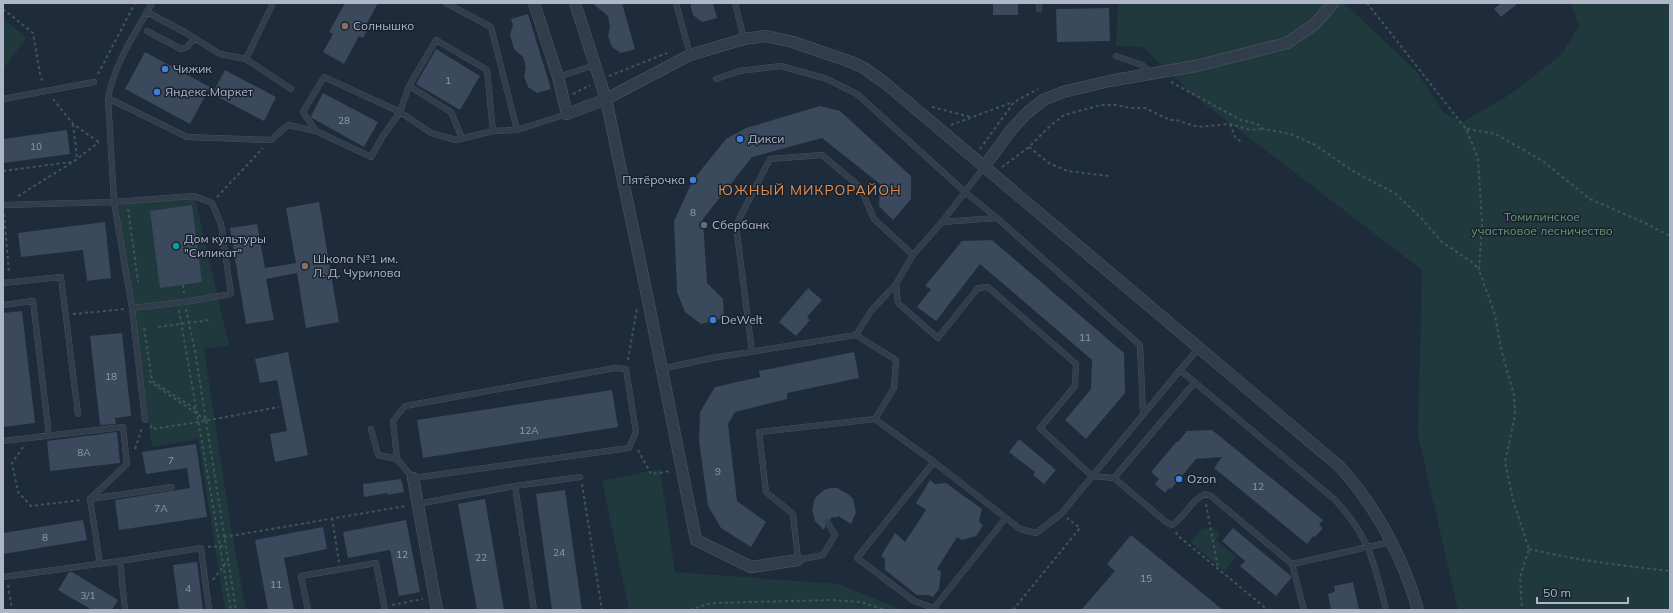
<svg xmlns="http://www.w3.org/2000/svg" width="1673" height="613" font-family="Mulish,sans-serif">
<rect width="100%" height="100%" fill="#1e2b3b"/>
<!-- green -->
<path fill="#20393c" d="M1118,3h226l72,68 28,42 19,9 46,-27 52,-40 18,-29 -8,-23h99v607h-212l-40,-175 4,-165 -229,-175 -50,-48 -27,-1z
M3,18l23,20 -23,31z
M195,198l34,147 -25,4 27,179 15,82h-21l-27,-171 -46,8 -34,-242z
M660,469l15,103 163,12 65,26h-274l-27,-129z
M1212,527l8,7 -4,6 20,17 -12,14 -34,-29 11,-13z"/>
<!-- building -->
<path fill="#3a495b" d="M345,3h33l-12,22 3,2 -6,11 -4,-2 -15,28 -21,-12 10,-18 -4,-2z
M592,3h30l13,46 -14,4 -9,-6 -4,-11 2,-9 -2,-11z
M690,3h23l4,15 -15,4 -9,-7z
M993,3h25v12h-25z
M1501,3h17l-17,14 -7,-8z
M1109,8l1,33 -53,1 -1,-33z
M528,14l23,75 -14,4 -9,-6 -4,-11 2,-9 -3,-10 -9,-8 -4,-14 3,-10 -2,-6z
M436,49l44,27 -20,34 -44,-26z
M145,52l65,35 -20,37 -65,-35z
M225,70l51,27 -12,24 -52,-27z
M323,93l55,29 -14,25 -52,-29 -1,-2z
M820,106l20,5 71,65v23l-18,21 -14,-14 1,-22 -58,-46 -70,19 -49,62 4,64 16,16 1,19 -23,6 -16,-12 -8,-20 -3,-71 19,-41 33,-41 20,-11z
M67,130l3,24 -67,9v-24z
M319,202l20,120 -33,6 -9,-55 -31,6 8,41 -28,4 -16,-96 27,-4 8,44 31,-5 -10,-55z
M192,205l10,77 -42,6 -10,-77z
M105,222l6,56 -24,3 -4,-31 -62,7 -3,-24z
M992,240l132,113 1,40 -39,46 -21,-19 26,-31 1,-29 -112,-96 -44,57 -19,-14 14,-18 -6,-3 37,-45z
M808,288l14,12 -15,17 3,3 -14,16 -17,-14z
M22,311l13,112 -32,4v-114z
M122,333l9,83 -16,2 1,6 -16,1 -10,-89z
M288,352l20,103 -33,7 -5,-28 17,-3 -10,-51 -17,3 -5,-24z
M854,352l5,26 -72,15v6l-52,13 -7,12 9,77 29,21 -15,25 -30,-19 -13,-22 -9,-65 1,-29 15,-25 45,-10 -1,-6z
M612,390l6,37 -195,31 -6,-38z
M1212,430l111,90 -4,5 4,3 -8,9 -2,-1 -6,8 -93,-76 8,-11 -26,2 -25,30 -2,-1 -4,5 -10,-9 4,-5 -8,-7 26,-31 1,1 9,-11z
M117,432l3,31 -70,8 -3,-30z
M1019,439l37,31 -12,14 -11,-9 2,-3 -26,-20z
M196,444l11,73 -88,13 -4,-30 75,-12 -3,-20 -41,6 -4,-22z
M401,479l3,13 -16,3 -1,-2 -23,4 -1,-13z
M930,480l5,4 11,-1 36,26 -3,12 4,5 -7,10 -14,4 -5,-3 -20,32 4,3 -2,17 -6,8 -4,-2h-12l-32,-25v-11l-4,-3 14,-23 10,9 21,-32 -10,-7z
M830,488h7l11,6 5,5 3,13 -5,12 -13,-8 -2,2 -4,-1 -2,3 -2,-1 -3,2v6l-1,3 -9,-9 -3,-11 3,-12 9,-8z
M565,490l17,120h-30l-16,-116z
M485,499l19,111h-27l-19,-106z
M83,520l4,20 -84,14v-21z
M406,520l14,72 -21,4 -9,-46 -42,8 -5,-26z
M323,527l4,22 -43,9 10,52h-26l-13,-70z
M1233,528l58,48v2l-15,18 -36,-30 5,-5 -23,-20z
M1131,535l92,75h-142l34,-39 -8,-7z
M197,562l6,48h-24l-6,-45z
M69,572h3l46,28 -6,10h-20l-34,-20z
M1353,582l6,28h-28l-3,-16 7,-2 -1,-6z"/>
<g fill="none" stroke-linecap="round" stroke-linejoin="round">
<!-- lane casing -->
<g stroke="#505a69" stroke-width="6">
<path id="lane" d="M446,3l45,24 26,103
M676,3l14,52
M735,3l9,36
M1039,9v-6
M147,12l5,-9
M147,31l34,18 6,-2 8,-9
M1116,56l26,9 9,8
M246,59l45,30
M324,77l76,35 -17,24 -12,21 -55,-26 -13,-19z
M558,77l37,-12
M716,79l23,-8 42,-5 46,13 30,15 108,98 32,26 143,127 3,69
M409,86l-9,26 31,21 25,7 37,-9 24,-1 50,-16
M108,98l79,39 84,3 17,-15 28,6
M3,99l91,-17
M462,138l-11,-26 -42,-26 27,-46 51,30 6,61
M3,205l111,-3 80,-6 18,7 9,21 10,70 -47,8 -52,6 -18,-106 -6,-104c6,-32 23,-58 39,-86l39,21 34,21 26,5 27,-56
M942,222l55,-4
M3,283l58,-6 17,137
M896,284l2,19 40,35 40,-50 10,-1 88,77 -1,22 -35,42 52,48 22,2 52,44 6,3c13,-8 19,-25 33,-31l6,2 81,68 12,46
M3,305l30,-4 16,135
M132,308l13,112
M856,335l15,-24 25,-27 17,-29 29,-33 42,-55
M1199,348l-19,22 154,129c34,35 41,65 52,111
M752,352l-16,-127 34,-66 52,-4 38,32 14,32 39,36
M615,368l11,1 10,63 -7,16 -216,30 -16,-19 -4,-38 12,-15z
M661,369l51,-11 144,-23 40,25 -2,28 -19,31
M371,429l7,26 19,4
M3,441l120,-14 4,37 -37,35
M934,462l-77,96 57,43 20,7 71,-89
M1114,478l81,-96
M515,486l19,124
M417,504l98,-18 65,-9
M828,523l7,12 -12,20 -25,5 -5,-46 -27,-22 -7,-60 116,-13 59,43 86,67 16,4 25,-19 119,-144
M120,561l81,-13 8,62
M100,564l-10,-65 82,-12
M1292,564l98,-22
M3,577l117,-16 5,49
M308,610l-7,-34 75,-13 9,47"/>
</g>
<!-- street casing -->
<g stroke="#505a69" stroke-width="12">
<path id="street" d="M534,3l24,74 9,37 39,-15 84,-44 54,-16 22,-3 27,6 58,20 13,6 21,15 454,383c37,40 64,91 79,144
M575,3l31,96 42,201 48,240 55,27 47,-7
M984,167l27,-37 16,-17 16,-13 20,-8 46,-11 87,-15 91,-23 28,-19 18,-21
M413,478l24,132"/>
</g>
<!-- path -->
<path stroke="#3e5659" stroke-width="2" stroke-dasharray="3 3" stroke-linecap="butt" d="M1367,3l99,126 12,29 4,65 -3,47 16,45 6,34 13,46 1,20 -10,47 8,38 16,49 -9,28 2,33
M3,9l30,24 7,41 3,9
M98,74l37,-71
M609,76l58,-23
M1171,82l70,38 16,4 7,5 27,5 24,11 38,26 43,23 25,24 21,24 31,21 6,7
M573,94l17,-9
M53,99l20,25 27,19
M932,107l39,10
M73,124l4,34
M1230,124l5,13 6,5
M951,125l62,-23
M1467,129l29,5 48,28 46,37 55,24 25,13
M1029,147l20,16 18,8 42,5
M980,149l34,-47 24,-13
M1002,167l27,-20 20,-20 15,-12 37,-10h14l15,3h15l25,12h6l22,7 32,-3 20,6 13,-1
M3,171l68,-9
M18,196l55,-34 26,-20
M217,197l46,-49
M128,209l10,73
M4,214l5,59
M183,285l1,8
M186,309l9,42 41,259
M179,310l52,300
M73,314l52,-5
M158,327l52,-7
M144,328l8,53 45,29
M628,360l9,-52
M149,381l57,39
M151,425l1,4 47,-7 80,-15
M23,447l-11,16 6,29 13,14 50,-6
M135,449l7,-21
M638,450l13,24 20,-3
M582,484l20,126
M1206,504l12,64
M332,518l7,44
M1176,532l1,3 91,75
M224,537l182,-31
M208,547l17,-1
M1529,549c47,11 94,17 141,22
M213,580l15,-20
M8,585l4,25
M392,605l31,-6
M690,610l21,-7 121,-3 29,2 24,8
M1013,610l67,-82 -13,-10"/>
<!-- lane -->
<use href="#lane" stroke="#323d4b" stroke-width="5.5"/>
<!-- street -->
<use href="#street" stroke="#323d4b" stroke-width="11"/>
</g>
<!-- markers -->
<g fill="#8d6e63" stroke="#18222f" stroke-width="1.5">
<circle cx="345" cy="26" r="4"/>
<circle cx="305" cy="266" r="4"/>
</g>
<g fill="#3f7fe0" stroke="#18222f" stroke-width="1.5">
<circle cx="165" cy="69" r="4"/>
<circle cx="157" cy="92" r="4"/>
<circle cx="740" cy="139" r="4"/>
<circle cx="693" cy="180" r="4"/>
<circle cx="713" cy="320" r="4"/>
<circle cx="1179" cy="479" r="4"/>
</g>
<circle fill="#5c6f8a" stroke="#18222f" stroke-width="1.5" cx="704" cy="225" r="4"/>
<circle fill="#0f9aa8" stroke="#18222f" stroke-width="1.5" cx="176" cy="246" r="4"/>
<g text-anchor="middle" stroke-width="3" stroke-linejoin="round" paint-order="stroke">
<!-- number labels -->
<g font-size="10" fill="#909cad">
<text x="448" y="84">1</text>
<text x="344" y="124">28</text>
<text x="36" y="150">10</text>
<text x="693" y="216">8</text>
<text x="1085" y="341">11</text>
<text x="111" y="380">18</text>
<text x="529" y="434">12А</text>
<text x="84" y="456">8А</text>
<text x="171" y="464">7</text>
<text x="718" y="475">9</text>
<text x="1258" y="490">12</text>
<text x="161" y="512">7А</text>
<text x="45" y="541">8</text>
<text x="559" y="556">24</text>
<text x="402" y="558">12</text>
<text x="481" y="561">22</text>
<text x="1146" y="582">15</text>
<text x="276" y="588">11</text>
<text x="188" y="592">4</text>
<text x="88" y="599">3/1</text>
</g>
<!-- poi labels -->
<g font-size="12" fill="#adb7c8" stroke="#18222f" text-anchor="start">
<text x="353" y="30">Солнышко</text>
<text x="173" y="73">Чижик</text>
<text x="165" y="96">Яндекс.Маркет</text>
<text x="748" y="143">Дикси</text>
<text x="685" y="184" text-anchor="end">Пятёрочка</text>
<text x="712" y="229">Сбербанк</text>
<text x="184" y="243">Дом культуры<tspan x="184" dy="14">"Силикат"</tspan></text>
<text x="313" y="263">Школа №1 им.<tspan x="313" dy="14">Л. Д. Чурилова</tspan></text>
<text x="721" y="324">DeWelt</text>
<text x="1187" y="483">Ozon</text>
</g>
<!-- park labels -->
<g font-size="12" fill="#629b6e" stroke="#18222f">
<text x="1542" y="221">Томилинское<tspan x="1542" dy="14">участковое лесничество</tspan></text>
</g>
<!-- quarter labels -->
<g font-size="14" letter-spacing="1" fill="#df8d50" stroke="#18222f">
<text x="810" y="195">ЮЖНЫЙ МИКРОРАЙОН</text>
</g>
</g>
<!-- border -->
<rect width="1673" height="613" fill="none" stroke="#adb7c8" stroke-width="8"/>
<!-- scale -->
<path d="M1537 597v6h91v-6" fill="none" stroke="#adb7c8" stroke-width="2"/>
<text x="1543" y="597" font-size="12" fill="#adb7c8" stroke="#18222f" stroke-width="3" paint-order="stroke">50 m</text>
</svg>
